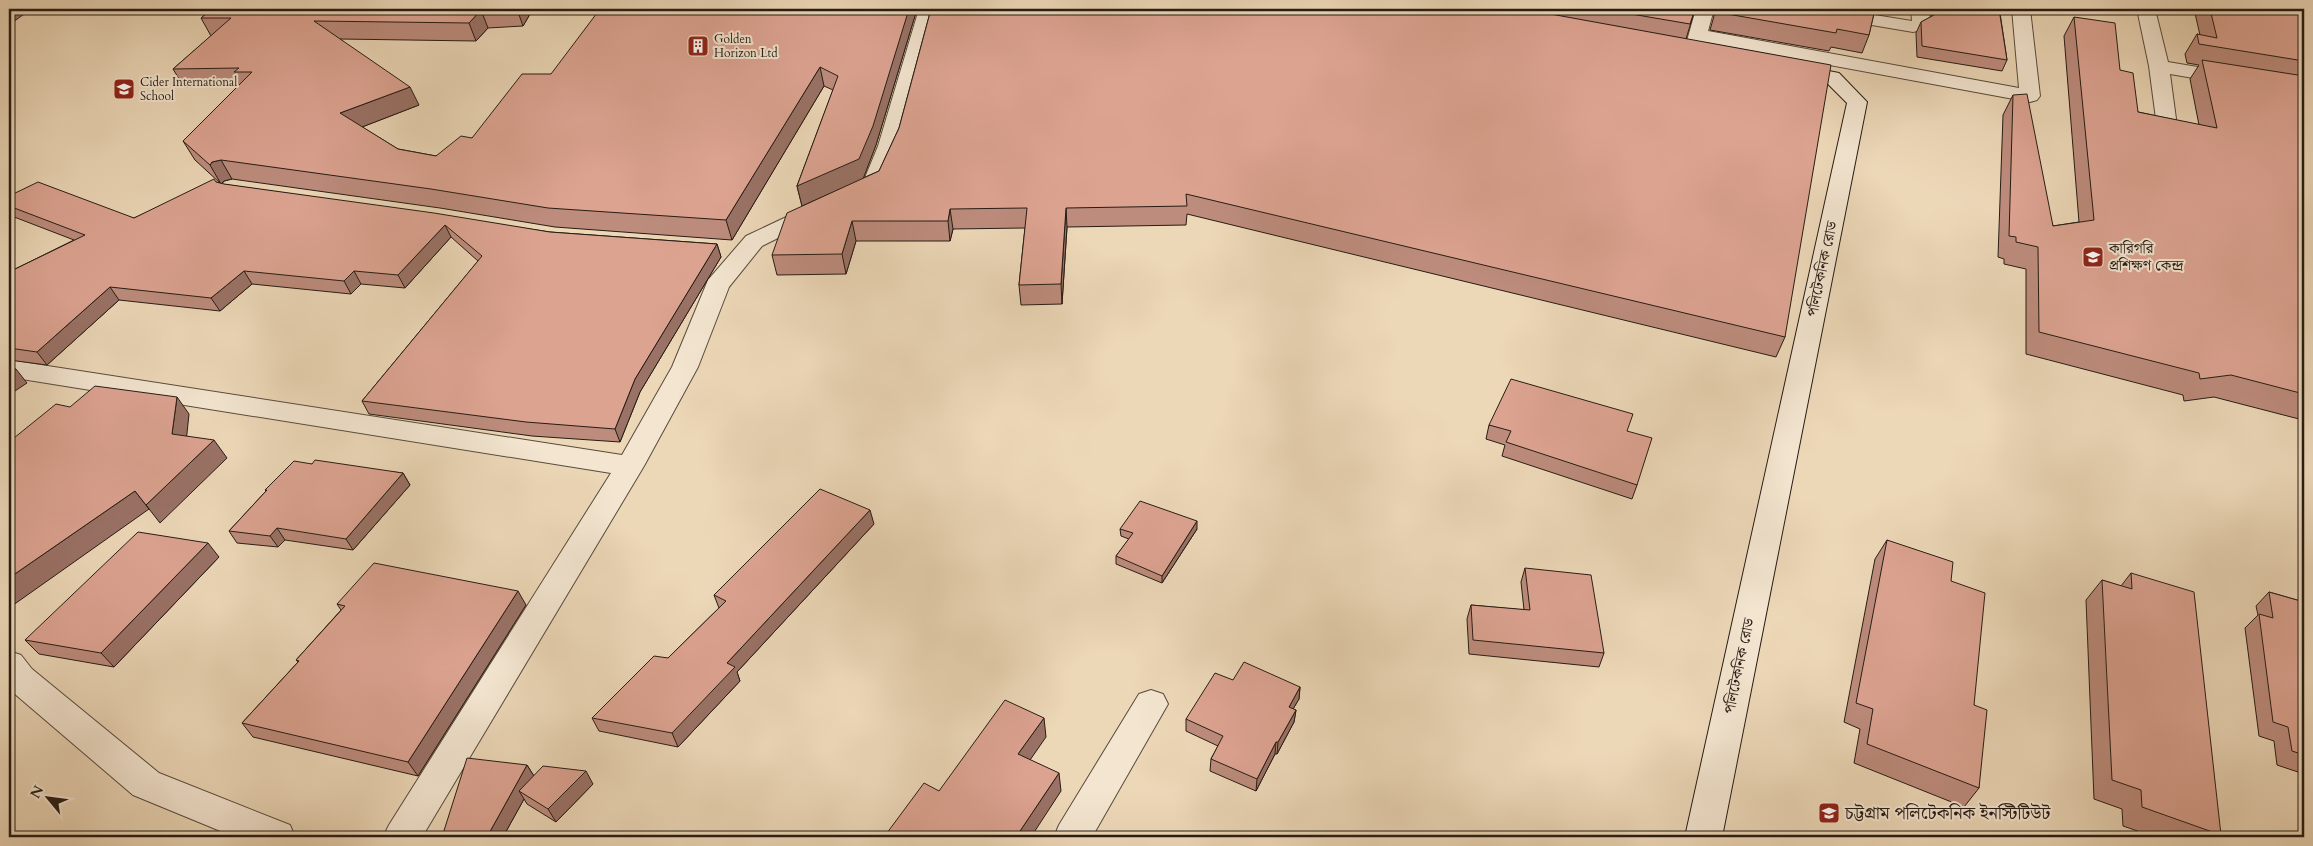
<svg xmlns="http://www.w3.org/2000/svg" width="2313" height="846" font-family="Cardo,'Noto Serif Bengali',serif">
<rect width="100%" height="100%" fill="#ecd7b7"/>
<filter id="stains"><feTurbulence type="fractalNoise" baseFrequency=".004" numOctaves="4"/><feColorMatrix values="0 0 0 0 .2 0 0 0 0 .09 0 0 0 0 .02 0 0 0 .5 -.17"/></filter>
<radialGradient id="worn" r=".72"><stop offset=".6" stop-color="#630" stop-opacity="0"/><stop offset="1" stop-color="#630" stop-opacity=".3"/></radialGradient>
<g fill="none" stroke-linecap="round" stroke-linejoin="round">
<!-- minor casing -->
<g stroke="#584b3d" stroke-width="2">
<path id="minor" d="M919,9h18l-37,137 -19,43c-12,5 -23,12 -36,9l-3,-5 3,-5 19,-8 14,-34z
M1696,9h18l-6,22 311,57 -7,-79h18l10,87 -3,4 -7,2 -325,-60 -5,13 -7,2 -7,-2 -2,-4z
M1798,9h39l75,12 -1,-12h18c2,15 0,20 -16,23l-106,-18 -6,-1z
M2137,9h18l13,53 136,23v12l-134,-23 6,45 -3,4 -7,2 -7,-2 -3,-4 -7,-53z
M816,203l8,2 3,5 -3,5 -62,31 -33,41 -31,80 -54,99 -222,371h-39l6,-12 222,-352 -602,-96v-17l613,95 50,-88 36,-87 38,-44z
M9,651l12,4 11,14 127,104 131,52 5,12h-60l-102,-42 -124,-106z
M1151,690l12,4 5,10 -76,133h-38l5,-12 80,-131z"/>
</g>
<!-- secondary casing -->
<g stroke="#271c14" stroke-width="2">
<path id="secondary" d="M1793,64l46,9 28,29 -145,735h-37l162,-734 -21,-21 -40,-8 -3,-4 3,-4z"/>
</g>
<!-- minor -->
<use href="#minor" fill="#f3e5d0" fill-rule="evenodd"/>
<!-- secondary -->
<use href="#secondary" fill="#f3e5d0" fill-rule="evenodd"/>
</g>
<!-- wall -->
<path fill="#bd8c7d" stroke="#271c14" d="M212,9h321l-10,17 -35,2 -12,13 -136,-2 79,66 -57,22 36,22 38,7 36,-18 79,-64 366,-65 -41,136 -13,33 16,-7 20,-43 32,-119h764l-9,30 99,298 -9,20 -589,-143 -1,11 -119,2 -5,77 -41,1 -2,-20 6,-57 -72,1 -3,12h-94l-10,33 -69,1 -5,-20 82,-73 -52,24 -5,-20 36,-96 -9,-4 -92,154 -177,-13 -115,-19 -208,-29 -8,2 -2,3 328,48 167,12 4,13 -81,135 -20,50 -88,-6 -163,-22 -7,-13 116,-140 -27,-24 -46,51 -44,-4 -10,10 -99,-10 -32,27 -101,-11 -72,65 -38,-5v-88l65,-32 -65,-25v-19l125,22 82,-36 4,1 -25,-23 -12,-19 55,-55 -54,1 -11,-18 38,-33 -10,-18z
M1715,9h160l-6,26 -7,18 -31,-6 -2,4 -119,-21 6,-21z
M1930,9h72l-2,4 7,47 -5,11 -85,-14 -1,-24 5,-11 10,-5v-3z
M2194,9h110v404l-5,6 -85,-22 -30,4 -1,-6 -157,-41v-85l-22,-5v-5l-6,-2 5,-142 10,-20 40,131 26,-4 -15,-186 10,-19 46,53 18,42 61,13 -9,-46 9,-14 -12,-2 -2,-9 12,-20 3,1z
M1489,425l138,6 10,54 -5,14 -130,-43 3,-11 -19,-6z
M312,464l91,9 7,12 -57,65 -68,-10 -7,7 -41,-4 -8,-12 37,-40 -1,-1z
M874,524l-137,148 3,9 -62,66 -79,-16 -7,-13 76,-60 51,-50 -5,-13z
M1120,529h77l-35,54 -46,-19v-8l13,-17 -8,-3z
M1887,540l64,41 23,124 5,83 -15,19 -110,-44 6,-34 -16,-7 31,-163z
M219,557l-105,110 -75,-13 -14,-14z
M1525,568l79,85 -5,14 -130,-13 -2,-35 4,-14 53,5 -3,-28z
M2131,573l90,262 -2,2h-64l-32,-11 -1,-17 -28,-10 -8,-199 16,-20 19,6z
M2269,592l35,10v172l-27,-9 -3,-24 -15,-5 -14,-108 13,-13 -2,-9z
M337,604l189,1 -108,171 -165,-39 -11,-14 56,-61 -2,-2 45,-50z
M1233,680l67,7 -1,12 -6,10 3,1 -2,12 -17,32h-2l-19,37 -46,-20 1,-12 7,-13 -32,-15v-12z
M527,765l7,11 59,8 -37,38 -29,-18 -3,-5 -21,38z"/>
<!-- shaded-wall -->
<path fill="#9a7266" stroke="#271c14" d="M9,9h22l-22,16z
M517,9h16l-10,17z
M909,9h8l-41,136 -13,34 -61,27 -5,-20z
M481,10l7,18 -12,13 -7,-18z
M820,67l4,19 -92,154 -6,-20z
M410,87l9,18 -70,27 -9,-19z
M221,160l11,19 -8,2 -3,3 -11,-19 2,-3z
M1066,208l1,19 -5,77 -1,-20z
M950,209l3,20 -3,12 -2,-20z
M852,221l4,20 -10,33 -4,-20z
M445,225l6,12 -46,51 -7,-13z
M717,244l4,13 -81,135 -20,50 -5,-13 20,-50z
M244,271l8,13 -32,27 -9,-13z
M354,271l7,13 -10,10 -7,-13z
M110,287l9,13 -72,65 -10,-13z
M16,369l11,14 -18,12v-21z
M177,397l12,17 -4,38 -13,-18z
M214,440l13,18 -67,65 -14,-18z
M403,473l7,12 -57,65 -7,-11z
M135,491l14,18 -140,99v-30z
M870,510l4,14 -137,148 3,9 -62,66 -6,-14 55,-70z
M1197,521v8l-35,54v-7z
M277,528l8,12 -7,7 -8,-11z
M208,543l11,14 -105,110 -13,-14z
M518,591l8,14 -108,171 -10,-14z
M1300,687l-1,12 -12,20 2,-12z
M1296,710l-2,12 -17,32 1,-12z
M1044,718l2,19 -25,36 -3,-19z
M1276,742l-1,12 -19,37 1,-12z
M527,765l8,13 -16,13 5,8 -21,38h-16z
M586,771l7,13 -37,38 -8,-13z
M1059,773l2,18 -30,46h-15z"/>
<!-- building -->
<path fill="#dca391" stroke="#271c14" d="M212,9h294l-25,1 -12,13 -155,-2 96,66 -70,26 58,36 38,7 25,-20 11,2 50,-64h29l49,-65h309l-36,117 -14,33 -62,27 41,-110 -18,-9 -94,153 -178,-12 -117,-19 -210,-29 -9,2 -2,3 -27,-24 69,-69h-18l5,-4 -66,1 58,-51h-30z
M931,9h592l308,56 -46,272 -599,-143 1,12 -121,2 -5,76 -42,1 8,-77 -77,1 -2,12h-96l-10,33 -70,1 15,-42 92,-42 20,-43z
M1602,9h93l-5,15z
M1717,9h158l-6,26 -32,-6 -1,4 -120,-21z
M1935,9h64l8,51 -85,-14 -1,-24 13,-7z
M2210,9h94v52l-105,-17 -2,-10 20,4z
M2074,17l41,6 5,47 13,3 5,39 79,16 -15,-68 102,16v318l-73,-19 -31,4 -1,-6 -160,-41 -1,-85 -22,-5v-5l-7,-1 4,-141 14,-1 26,132 41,-6z
M214,179l2,3 8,2 210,29 116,19 167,12 -82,135 -20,50 -89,-7 -164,-21 120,-145 -37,-31 -47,50 -44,-4 -10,10 -100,-10 -33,27 -101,-11 -73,65 -28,-4v-76l76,-37 -76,-29v-10l29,-14 96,36z
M9,368l7,1 -7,5z
M1511,379l122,35 -6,17 25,7 -15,47 -131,-43 5,-11 -22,-6z
M95,386l82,11 -5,37 42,6 -68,65 -11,-14 -126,87v-136l47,-38 14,3z
M315,460l88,13 -57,66 -69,-11 -7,8 -41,-5 38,-41h-2l29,-29 18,3z
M820,489l50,21 -143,153 8,4 -63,66 -80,-15 62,-62 14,2 58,-57 -12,-6z
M1140,501l57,20 -35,55 -46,-20 17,-23 -13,-4z
M138,532l70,11 -107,110 -76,-13z
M1887,540l66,22 -2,19 34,12 -11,112 13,5 -8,78 -112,-44 6,-35 -17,-6z
M374,563l144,28 -110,171 -166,-39 57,-62 -3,-1 49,-54 -8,-2z
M1525,568l66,7 13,78 -131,-13 -2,-35 59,5z
M2131,573l63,19 27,243 -79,-28 -1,-17 -29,-10 -10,-200 30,9z
M2269,592l35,10v153l-12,-4 -4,-24 -15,-5 -14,-108 14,4z
M1244,662l56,25 -11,20 7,3 -18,32h-2l-19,37 -46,-20 12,-23 -37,-17 29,-46 18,7z
M1005,700l39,18 -26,36 41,19 -43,64h-132l40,-54 15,8z
M467,758l60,7 -40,72h-45z
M543,766l43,5 -38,38 -29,-18z"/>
<!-- icons -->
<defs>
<g id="building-square" transform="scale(1.125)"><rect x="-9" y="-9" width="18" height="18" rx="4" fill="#8f2418" stroke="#f3e5d0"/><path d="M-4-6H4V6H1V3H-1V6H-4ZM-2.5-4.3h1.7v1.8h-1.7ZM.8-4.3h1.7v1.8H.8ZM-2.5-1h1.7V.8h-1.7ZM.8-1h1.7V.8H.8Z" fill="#fff"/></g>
<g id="school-square" transform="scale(1.125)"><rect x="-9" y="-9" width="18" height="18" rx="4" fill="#8f2418" stroke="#f3e5d0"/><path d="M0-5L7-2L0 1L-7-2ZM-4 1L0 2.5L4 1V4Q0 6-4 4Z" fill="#fff"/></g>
<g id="university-square" transform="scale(1.125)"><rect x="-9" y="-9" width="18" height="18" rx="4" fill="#8f2418" stroke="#f3e5d0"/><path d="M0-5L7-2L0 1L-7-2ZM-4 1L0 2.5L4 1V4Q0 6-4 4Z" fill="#fff"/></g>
</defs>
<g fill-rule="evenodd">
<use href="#building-square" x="698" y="46"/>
<use href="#school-square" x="124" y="89"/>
<use href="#school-square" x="2093" y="257"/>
<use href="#university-square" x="1829" y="813"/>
</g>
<g text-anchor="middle" stroke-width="4" stroke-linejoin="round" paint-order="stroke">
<!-- far-poi labels -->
<g font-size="12" fill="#271c14" stroke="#f3e5d0" text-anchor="start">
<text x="714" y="43">Golden<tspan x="714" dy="14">Horizon Ltd</tspan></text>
<text x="140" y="86">Cider International<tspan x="140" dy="14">School</tspan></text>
</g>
<!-- poi labels -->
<g font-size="15" fill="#271c14" stroke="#f3e5d0" text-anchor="start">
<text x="2109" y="253">কারিগরি<tspan x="2109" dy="17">প্রশিক্ষণ কেন্দ্র</tspan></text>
</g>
<!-- street labels -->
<g font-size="15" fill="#271c14" stroke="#f3e5d0">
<text transform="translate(1822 269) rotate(-78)" y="5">পলিটেকনিক রোড</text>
<text transform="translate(1739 666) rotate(-78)" y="5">পলিটেকনিক রোড</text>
</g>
<!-- near-poi labels -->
<g font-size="18" fill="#271c14" stroke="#f3e5d0" text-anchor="start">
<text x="1845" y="819">চট্টগ্রাম পলিটেকনিক ইনস্টিটিউট</text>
</g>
</g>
<!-- margin -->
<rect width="2313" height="846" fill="none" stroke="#ecd7b7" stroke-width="30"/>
<rect x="10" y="10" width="2293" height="826" fill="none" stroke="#271c14" stroke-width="2.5"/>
<rect x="15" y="15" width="2283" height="816" fill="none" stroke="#271c14"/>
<!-- north arrow -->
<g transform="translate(48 798) rotate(299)" stroke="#f3e5d0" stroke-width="4" paint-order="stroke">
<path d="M0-4L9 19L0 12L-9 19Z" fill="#271c14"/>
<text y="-8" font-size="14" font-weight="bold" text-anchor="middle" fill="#271c14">N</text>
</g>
<rect width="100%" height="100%" filter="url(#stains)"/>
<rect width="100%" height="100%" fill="url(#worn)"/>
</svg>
